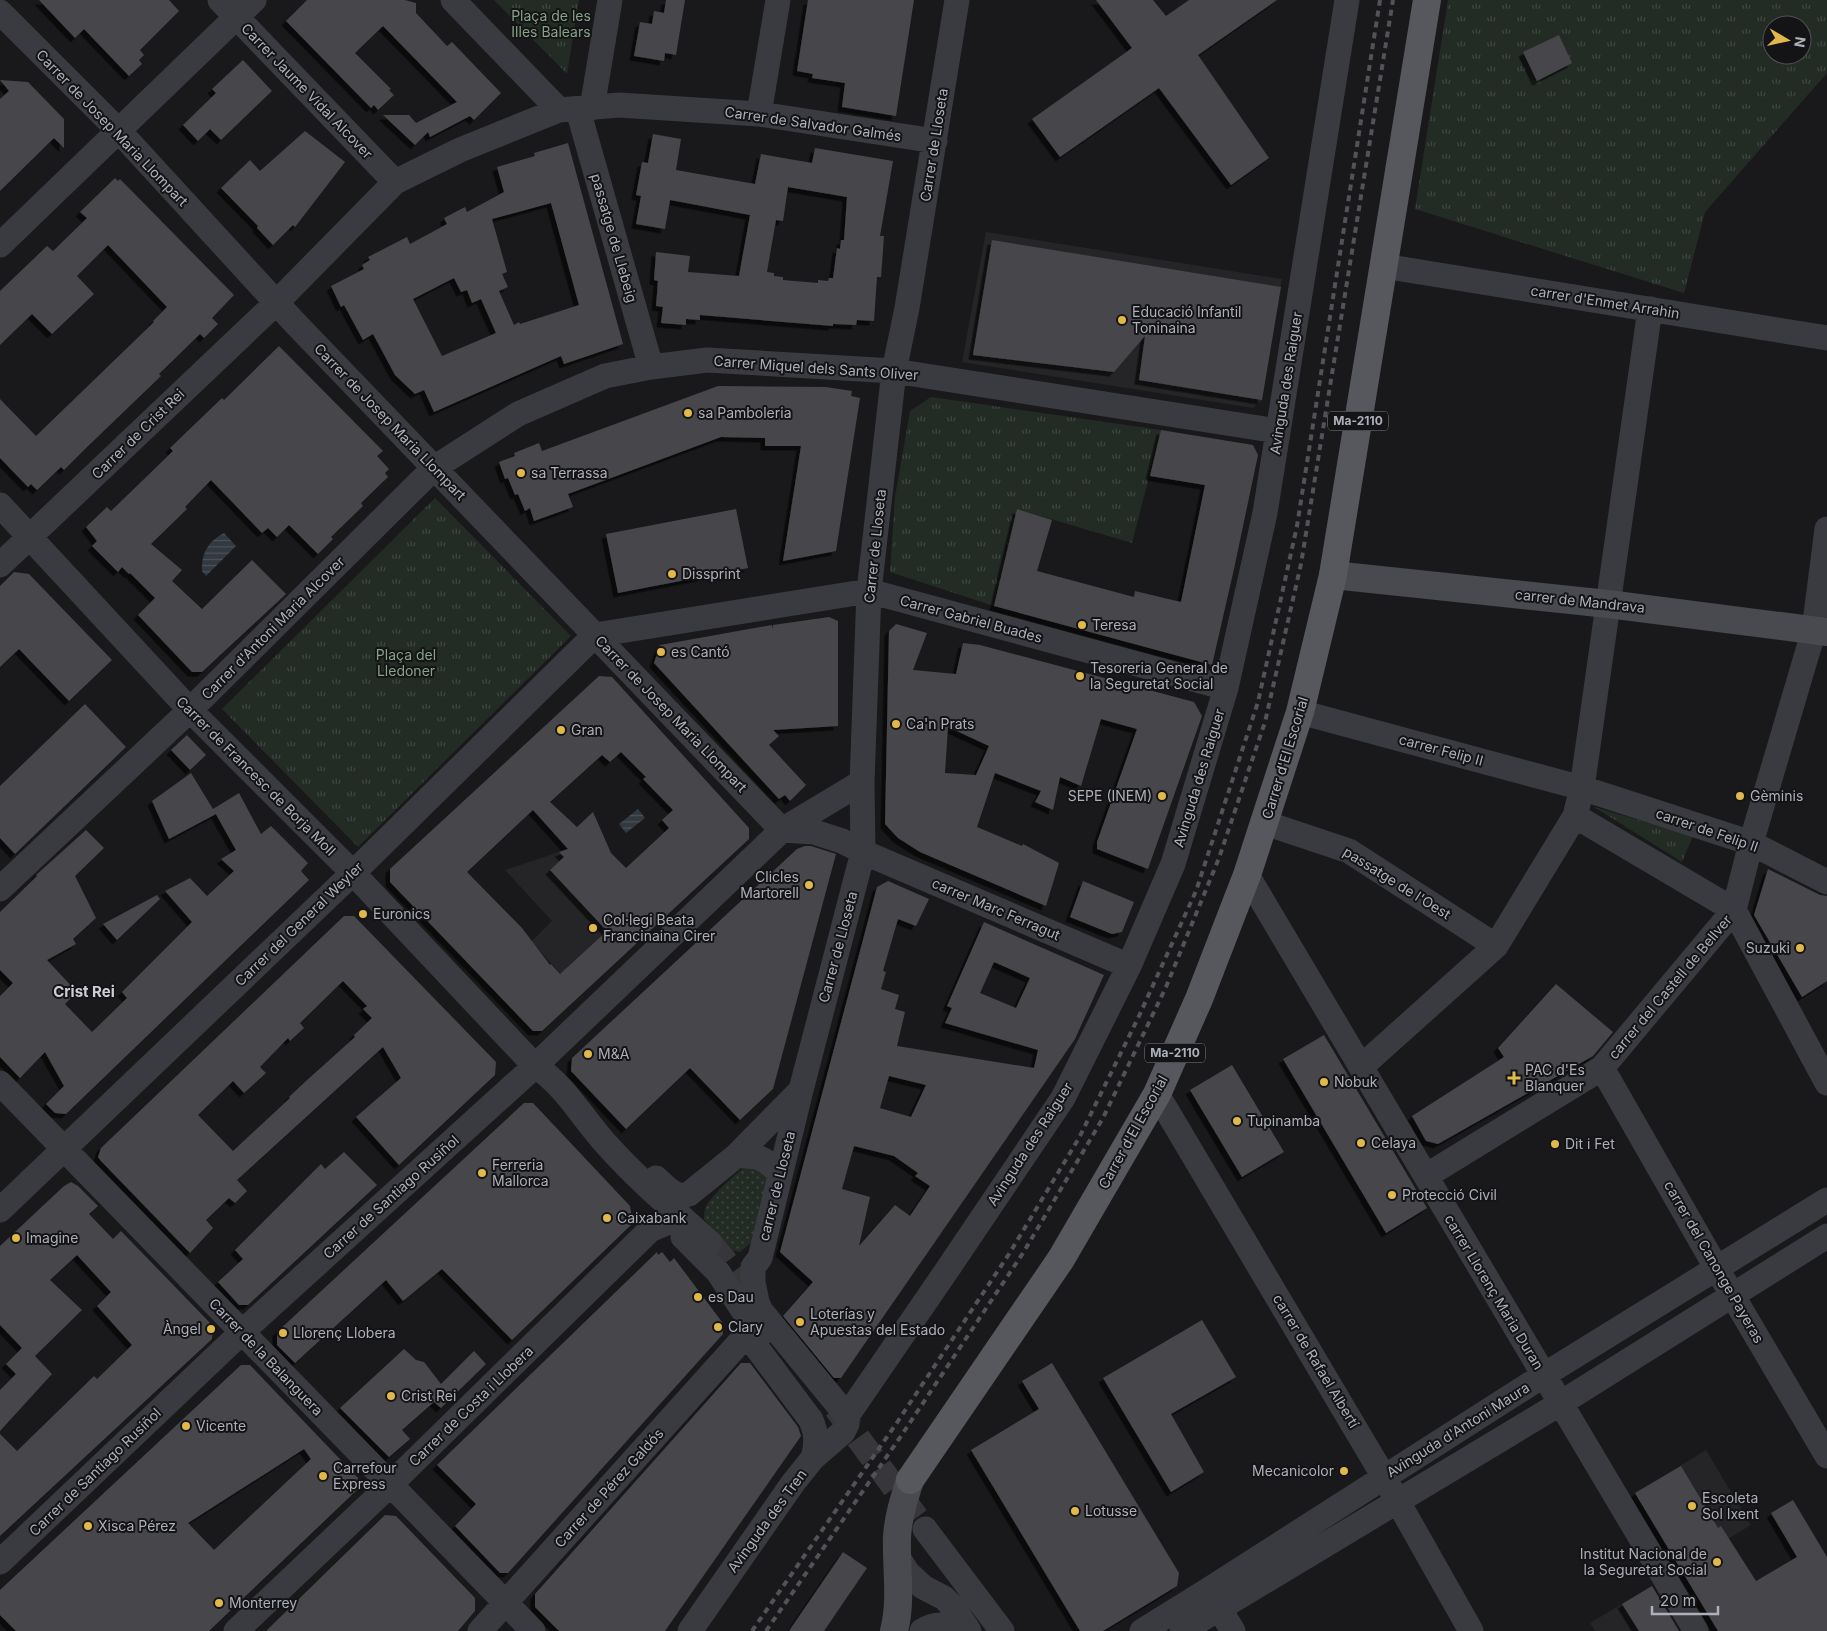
<svg xmlns="http://www.w3.org/2000/svg" width="1827" height="1631" font-family="Inter,sans-serif">
<defs>
<pattern id="grass-tufts" width="24" height="20" patternUnits="userSpaceOnUse" patternTransform="scale(1.25)"><rect width="24" height="20" fill="#232b25"/><path d="M3 7l-1-3M5 7V3M7 7l1-3M15 17l-1-3M17 17v-4M19 17l1-3" fill="none" stroke="#404743"/></pattern>
<pattern id="garden-dots" width="8" height="8" patternUnits="userSpaceOnUse" patternTransform="scale(1.25)"><rect width="8" height="8" fill="#232b25"/><path d="M2 2h.1M6 6h.1" fill="none" stroke="#404743" stroke-width="1.8" stroke-linecap="round"/></pattern>
<pattern id="water-rules" width="6" height="5" patternUnits="userSpaceOnUse" patternTransform="scale(1.25)"><rect width="6" height="5" fill="#323940"/><path d="M0 2.5h6" fill="none" stroke="#4d535a"/></pattern>
<filter id="shadow"><feDropShadow dx="-4.5" dy="4.5" stdDeviation="0" flood-color="#0009"/></filter>
</defs>
<rect width="100%" height="100%" fill="#19191b"/>
<!-- built -->
<path fill="#252528" d="M986,232l296,47 -20,121 -9,8 -291,-46z
M568,849l78,86 -65,60 -50,-53 21,-21 -47,-51z
M1706,1450l45,75 -71,43 -45,-75z
M1652,1586l27,45h-84l-5,-8z"/>
<!-- grass -->
<path fill="url(#grass-tufts)" fill-rule="evenodd" d="M494,0h85l-12,74z
M1448,0h379v73l-122,139 -21,81 -269,-84zM1772,25h30v30h-30z
M931,397l230,33 -29,113 -115,-34 -23,97 -104,-34 5,-75 15,-86z
M435,498l136,138 -213,211 -136,-138z
M1594,807l99,29 -11,26z"/>
<!-- garden -->
<path fill="url(#garden-dots)" d="M746,1166c10,2 17,6 23,14l-16,61 -13,11 -9,-2 -27,-31c0,-4 0,-8 2,-12 5,-11 30,-34 40,-41z"/>
<!-- water -->
<path fill="url(#water-rules)" d="M224,533l12,13 -30,30 -4,-5c-1,-17 6,-30 22,-38z
M638,809l7,9 -19,15 -7,-9z"/>
<!-- building -->
<path fill="#46464b" fill-rule="evenodd" filter="url(#shadow)" d="M39,0h130l10,11 -39,39 4,5 -5,5 3,4 -13,12 -45,-47 -9,9z
M307,0h98l11,3v10l31,33 5,-4 49,51 -27,27 -4,-4 -40,21 -2,-5 -13,13 -32,-30h26l7,8 41,-21 -74,-76 -28,27 36,36 -2,1 5,5 -16,15 -4,-5 -3,3 -85,-87z
M666,0h19l-9,55 -11,-2 -1,8 -30,-5 6,-34 12,2 2,-13 10,2z
M808,0h106l-18,116 -54,-9 3,-24 -33,-5 1,-4 -16,-3z
M1096,0h57l13,16 23,-16h88l-79,55 71,103 -38,27 -72,-97 -99,69 -28,-38 100,-71z
M1559,35l13,28 -35,18 -14,-29z
M243,60l29,31 -51,49 -11,-11 -12,12 -15,-16 33,-32 -4,-4z
M0,80l28,2 36,37v29l-10,-10 -54,53v-92l9,-8z
M305,131l40,31 -50,65 -2,-2 -20,20 -16,-17 1,-2 -37,-38 29,-28 10,11z
M653,134l28,5 -5,31 79,14 6,-30 51,9 3,-15 78,13 -13,75h4l-3,41h-4l-3,44 -17,-1 -1,5 -23,-1v2l-133,-11v5l-14,-1v6l-25,-2 2,-16 -7,-1 2,-25 -4,-1 2,-28 34,4 -2,16 51,4 11,-61 -80,-15 -5,29 -29,-5 5,-28 -5,-1 6,-33 6,1zM788,187l59,10 -3,43h-3l-1,9 -3,-1 -4,30h-4l-1,3 -10,-1v3l-35,-3v-3l-9,-1v-3l-7,-1 9,-52 7,1z
M568,143l55,201 -59,20 -3,-8 -127,56 -10,-22 -9,4 -20,-19 -22,-41 -10,6 -19,-35 -3,2 -10,-21 33,-17 -2,-4 8,-5 -2,-3 39,-20 3,7 37,-20 -3,-6 21,-11 2,5 37,-20 -7,-25 38,-11 -1,-3zM551,203l28,102 -59,19 -1,-2 -5,3 -15,-34 9,-4 -6,-13 5,-2 -15,-53zM454,278l7,14 6,-2 5,13 9,-4 15,34 -54,23 -29,-57z
M115,178l3,3 2,-2 114,116 -22,23 6,6 -14,14 -4,-4 -41,40 2,2 -77,74 -20,20 -3,-3 -24,23 -6,-6 -3,3 -28,-29v-59l36,37 118,-114 -1,-1 14,-14 -59,-62 -31,31 17,18 -42,40 -20,-20 -32,31v-54l47,-45 6,5 34,-33 -7,-6z
M992,240l289,47 -19,113 -123,-20 6,-44 -31,36 -141,-17z
M279,346l104,105 -6,5 12,13 -4,4 3,4 -27,26 2,3 -32,31 2,2 -15,15 -29,-29 -12,12 -9,-9 -6,5 -51,-53 -26,27 2,2 -36,35 31,26 -10,11 30,28 50,-49 34,34 -84,78h-10l-54,-57 17,-17 -25,-25 -1,1 -7,-7 -4,5 -26,-26 5,-5 -11,-14 21,-20 4,4 62,-60 -3,-3 52,-50 2,2z
M718,386l108,1 26,4 -1,5 9,2 -24,153 -53,10 18,-115h-36v-8l-44,-1 -153,57 5,13 -39,14 -4,-13 -5,3 -7,-17 -3,1 -7,-17 -3,1 -6,-17 16,-6 -1,-3 25,-10 3,8z
M1161,430l92,15 5,10 -24,114 -22,96 -218,-59 23,-97 35,11 -15,51 97,26 1,-6 46,11 24,-117 -55,-9z
M736,509l12,59 -130,25 -12,-59z
M14,572l15,2 83,86 -43,41 -50,-52 -19,18v-81z
M829,617l9,4v105l-65,4 6,6 -10,9 37,40 -16,16 -5,-6 -6,4 -125,-136 6,-18 112,-20v4l1,-4z
M896,624l31,9 -14,37 43,4 7,-31 17,2 214,57 8,14 -54,153 -51,-20v-7l40,-113 -36,-10 -20,67 -21,-9 -7,33 -18,-8 6,-11 -46,-18 -18,54 45,19 1,-2 36,19 -13,43 -126,-54 -22,-14 -13,-14 4,-193zM948,727l41,19 -13,29 -31,-2z
M599,676l13,1 137,151v11l-207,192h-9l-143,-149v-13zM621,752l25,25 -3,2 30,31 -11,10 7,8 -43,40 -15,-15 -18,-41 -16,15 -27,-25 52,-47 8,7zM533,810l35,39 -9,3 5,5 -14,13 57,61 -47,43 -9,-10 -1,1 -28,-37 -55,-56z
M85,704l41,43 -111,107 -15,-16v-52z
M187,735l19,20 -16,15 -19,-20z
M191,773l25,41 -47,25 -17,-38z
M239,793l22,41 10,-8 37,37 -7,8 8,9 -243,234 -11,-1 -9,-9 18,-18 -19,-34 -25,26 -20,-21v-61l13,-13 -13,-13v-58l37,-36 -1,-1 50,-45 18,18 -29,28 21,42 -23,21 3,5 -29,16 30,32 -12,12 27,28 35,-34 -5,-6 70,-70 -27,-31 25,-13 17,18 27,-25 -13,-12 15,-9 -23,-41z
M805,846h6l25,8 -63,235 -33,31 -50,-52 -64,61 -55,-58 1,-13 225,-209z
M1768,869l52,26 7,1v85l-25,16 -48,-82z
M888,881l41,18 -13,27 -18,-7 -15,52 3,1 -5,17 18,6 -4,14 10,3 -8,34 137,22 4,-18 -93,-27 7,-15 -5,-2 37,-84 120,53 -29,64 -234,339h-7l-51,-62 30,-34 -33,-30 97,-365zM994,962l36,16 -14,30 -36,-15zM889,1076l37,9 -15,32 -31,-9zM854,1146l40,10 24,17 -3,3 15,10 -20,30 -15,-11 -36,41 11,-49 -28,-8z
M1083,881l51,21 -12,30 -10,2 -42,-17z
M157,895l3,4 -43,41 -14,-16z
M344,916h10l142,146 -1,13 -96,90 -43,-48 45,-39 -18,-31 -146,133 10,11 -12,12 -6,-5 -23,22 7,8 -23,25 -89,-92 -3,-4 3,-9zM343,981l24,25 -4,3 9,9 -18,17 1,2 -49,44 -17,16 1,1 -57,53 -35,-36 35,-34 11,12 22,-20 -6,-6 28,-29 2,3 14,-13 -4,-5z
M1556,984l57,48 -20,24 -155,88 -12,-3 -14,-25 92,-59 -6,-9z
M1324,1035l103,173 -41,25 -103,-174z
M1232,1065l52,87 -42,25 -52,-87z
M524,1103h9l97,103 3,17 -121,117 -70,-71 -39,32 -17,-21 -91,83 -18,-18v-13z
M344,1152l33,33 -129,120h-9l-21,-23 25,-23 -8,-9 86,-86 4,5z
M71,1182l7,4 20,20 -9,8 24,25 8,-8 92,95 -1,13 -212,197v-102l17,17 77,-75 3,3 35,-34 -35,-39 14,-14 -34,-37 -27,25 32,30 -47,46 17,18 -52,57v-41l16,-16 -10,-10 16,-16 -22,-23v-79l64,-60z
M657,1252l1,3 4,-3 8,10 4,-4 48,64 1,12 -215,239h-8l-45,-47 21,-22 -39,-39z
M1202,1320l34,57 -65,37 33,58 -33,20 -68,-114z
M404,1349l12,11 8,2 17,22 33,-33 12,13 -45,44 -7,-6 -32,28 8,9 -21,18 -49,-49z
M741,1363h9l48,64 3,9 -136,195h-106l-24,-24v-13z
M1052,1363l127,210 -2,13 -74,45h-23l-109,-181 68,-41 -17,-28z
M241,1365h9l108,113v11l-149,142h-193l-16,-16v-25zM304,1449l7,10 -97,91 -26,-27z
M1681,1466l37,62 3,-2 35,55 41,-24 -26,-44 22,-13 34,57v74h-109l-83,-138z
M385,1515l11,1 79,82v13l-17,20h-192z
M843,1552l24,16 -43,63h-35z
M1652,1586l27,45h-40l-17,-27z"/>
<g fill="none" stroke-linecap="round" stroke-linejoin="round">
<!-- street-tunnel -->
<path stroke="#37373b" stroke-width="25" stroke-dasharray="25 12" stroke-linecap="butt" d="M710,1243l15,18 35,48
M836,1408l89,121"/>
<!-- street -->
<path stroke="#3a3b40" stroke-width="25" d="M220,0l175,182
M453,0l106,110
M0,12l119,119 176,192 487,507
M592,108l18,-108
M578,110l73,257
M759,114l19,-114
M0,245l254,-245
M1383,266l444,72
M0,505l190,205 163,163 182,193c30,19 48,53 72,79 31,35 68,66 103,98
M0,565l276,-262 119,-121 65,-32 99,-40 60,-5 140,9 176,27
M1300,712l282,76 169,55 76,39
M1575,816l159,94 93,173
M1265,823l84,28 147,95
M782,830l32,2 28,9 21,11 266,114
M1247,875l449,756
M0,889l190,-179 244,-242 84,-54 87,-38 46,-9 56,-7 187,11 384,60
M1361,1067l135,-121 79,-130 7,-28 68,-479
M1602,1068l115,201 110,187
M0,1083l533,548
M1157,1094l227,383 87,154
M736,1156c21,-1 30,2 44,18
M1426,1176l176,-108 132,-158 17,-67 63,-213 13,-101
M656,1178c10,9 19,21 33,16l47,-38 65,-66
M0,1210l353,-337 242,-238 274,-44 357,97
M683,1237l35,35 24,37 19,25
M847,1416l98,-143 118,-175 66,-132 44,-102 53,-176 39,-175 82,-513
M847,1416l-86,-105 -4,-9 -4,-20v-15l7,-9 41,-168 62,-238 -1,-70 7,-191 25,-220 13,-63 50,-308
M925,1529l77,102
M897,1556l11,17 15,14 21,11 10,10 15,23
M0,1562l242,-230 293,-266 247,-236 80,-48
M1211,1595l22,36
M236,1631l154,-146 260,-255 14,-6
M480,1631l258,-287 8,-3 8,3 57,76c6,14 6,24 2,38
M690,1631l103,-148 20,-25 30,-26 4,-8v-8
M922,1631c12,-8 26,-8 37,0
M1142,1631l66,-41 336,-215 283,-175
M1182,1631l379,-228 266,-167"/>
<!-- secondary -->
<path stroke="#494a4f" stroke-width="28" d="M1333,575l275,29 219,28
M894,1631c8,-31 2,-62 3,-94 1,-19 7,-38 13,-57"/>
<!-- primary -->
<path stroke="#57585e" stroke-width="28" d="M910,1480l151,-221 96,-165 42,-95 48,-124 53,-163 33,-137 94,-575"/>
<!-- rail -->
<path stroke="#525358" stroke-width="4" stroke-dasharray="6 5" stroke-linecap="butt" d="M752,1631l144,-207 113,-170 70,-116 60,-122 57,-125 62,-189 39,-176 83,-526
M766,1631l135,-195 122,-183 80,-135 63,-131 53,-129 46,-136 36,-158 92,-564"/>
</g>
<!-- markers -->
<g fill="#e1b94b" stroke="#141416" stroke-width="2">
<circle cx="1122" cy="320" r="5"/>
<circle cx="688" cy="413" r="5"/>
<circle cx="521" cy="473" r="5"/>
<circle cx="672" cy="574" r="5"/>
<circle cx="1082" cy="625" r="5"/>
<circle cx="661" cy="652" r="5"/>
<circle cx="1080" cy="676" r="5"/>
<circle cx="896" cy="724" r="5"/>
<circle cx="561" cy="730" r="5"/>
<circle cx="1162" cy="796" r="5"/>
<circle cx="1740" cy="796" r="5"/>
<circle cx="809" cy="885" r="5"/>
<circle cx="363" cy="914" r="5"/>
<circle cx="593" cy="928" r="5"/>
<circle cx="1800" cy="948" r="5"/>
<circle cx="588" cy="1054" r="5"/>
<path d="M1511.5 1070.5h5v5h5v5h-5v5h-5v-5h-5v-5h5z"/>
<circle cx="1324" cy="1082" r="5"/>
<circle cx="1237" cy="1121" r="5"/>
<circle cx="1361" cy="1143" r="5"/>
<circle cx="1555" cy="1144" r="5"/>
<circle cx="482" cy="1173" r="5"/>
<circle cx="1392" cy="1195" r="5"/>
<circle cx="607" cy="1218" r="5"/>
<circle cx="16" cy="1238" r="5"/>
<circle cx="698" cy="1297" r="5"/>
<circle cx="800" cy="1322" r="5"/>
<circle cx="718" cy="1327" r="5"/>
<circle cx="211" cy="1329" r="5"/>
<circle cx="283" cy="1333" r="5"/>
<circle cx="391" cy="1396" r="5"/>
<circle cx="186" cy="1426" r="5"/>
<circle cx="1344" cy="1471" r="5"/>
<circle cx="323" cy="1476" r="5"/>
<circle cx="1692" cy="1506" r="5"/>
<circle cx="1075" cy="1511" r="5"/>
<circle cx="88" cy="1526" r="5"/>
<circle cx="1717" cy="1562" r="5"/>
<circle cx="219" cy="1603" r="5"/>
</g>
<g text-anchor="middle" stroke-width="4" stroke-linejoin="round" paint-order="stroke">
<!-- shield labels -->
<g fill="#141416" stroke="#7f8188" stroke-width="1">
<rect x="1328" y="411.5" width="60" height="19" rx="4"/>
<rect x="1145" y="1043.5" width="60" height="19" rx="4"/>
</g>
<g font-size="12" font-weight="bold" fill="#adb0b9">
<text x="1358" y="425">Ma-2110</text>
<text x="1175" y="1057">Ma-2110</text>
</g>
<!-- park labels -->
<g font-size="14" fill="#86a289" stroke="#141416">
<text x="551" y="21">Plaça de les<tspan x="551" dy="16">Illes Balears</tspan></text>
<text x="406" y="660">Plaça del<tspan x="406" dy="16">Lledoner</tspan></text>
</g>
<!-- street labels -->
<g font-size="14" fill="#adb0b9" stroke="#141416">
<text transform="translate(307 91) rotate(46)" y="5">Carrer Jaume Vidal Alcover</text>
<text transform="translate(813 124) rotate(8)" y="5">Carrer de Salvador Galmés</text>
<text transform="translate(112 128) rotate(46)" y="5">Carrer de Josep Maria Llompart</text>
<text transform="translate(934 145) rotate(-81)" y="5">Carrer de Lloseta</text>
<text transform="translate(614 238) rotate(74)" y="5">passatge de Llebeig</text>
<text transform="translate(1605 302) rotate(9)" y="5">carrer d'Enmet Arrahin</text>
<text transform="translate(816 368) rotate(4)" y="5">Carrer Miquel dels Sants Oliver</text>
<text transform="translate(1286 383) rotate(-81)" y="5">Avinguda des Raiguer</text>
<text transform="translate(390 422) rotate(46)" y="5">Carrer de Josep Maria Llompart</text>
<text transform="translate(138 434) rotate(-44)" y="5">Carrer de Crist Rei</text>
<text transform="translate(875 546) rotate(-84)" y="5">Carrer de Lloseta</text>
<text transform="translate(1580 601) rotate(6)" y="5">carrer de Mandrava</text>
<text transform="translate(971 619) rotate(15)" y="5">Carrer Gabriel Buades</text>
<text transform="translate(273 628) rotate(-45)" y="5">Carrer d'Antoni Maria Alcover</text>
<text transform="translate(671 714) rotate(46)" y="5">Carrer de Josep Maria Llompart</text>
<text transform="translate(1441 750) rotate(15)" y="5">carrer Felip II</text>
<text transform="translate(1285 758) rotate(-73)" y="5">Carrer d'El Escorial</text>
<text transform="translate(256 776) rotate(45)" y="5">Carrer de Francesc de Borja Moll</text>
<text transform="translate(1199 778) rotate(-73)" y="5">Avinguda des Raiguer</text>
<text transform="translate(1707 830) rotate(19)" y="5">carrer de Felip II</text>
<text transform="translate(1397 883) rotate(32)" y="5">passatge de l'Oest</text>
<text transform="translate(996 909) rotate(23)" y="5">carrer Marc Ferragut</text>
<text transform="translate(299 924) rotate(-44)" y="5">Carrer del General Weyler</text>
<text transform="translate(838 947) rotate(-75)" y="5">Carrer de Lloseta</text>
<text transform="translate(1670 987) rotate(-50)" y="5">carrer del Castell de Bellver</text>
<text transform="translate(1133 1132) rotate(-61)" y="5">Carrer d'El Escorial</text>
<text transform="translate(1030 1144) rotate(-57)" y="5">Avinguda des Raiguer</text>
<text transform="translate(777 1186) rotate(-76)" y="5">carrer de Lloseta</text>
<text transform="translate(391 1197) rotate(-42)" y="5">Carrer de Santiago Rusiñol</text>
<text transform="translate(1714 1262) rotate(60)" y="5">carrer del Canonge Payeras</text>
<text transform="translate(1494 1292) rotate(59)" y="5">carrer Llorenç Maria Duran</text>
<text transform="translate(266 1357) rotate(46)" y="5">Carrer de la Balanguera</text>
<text transform="translate(1316 1361) rotate(59)" y="5">carrer de Rafael Albertí</text>
<text transform="translate(471 1406) rotate(-44)" y="5">Carrer de Costa i Llobera</text>
<text transform="translate(1458 1430) rotate(-32)" y="5">Avinguda d'Antoni Maura</text>
<text transform="translate(95 1472) rotate(-44)" y="5">Carrer de Santiago Rusiñol</text>
<text transform="translate(609 1488) rotate(-48)" y="5">Carrer de Pérez Galdós</text>
<text transform="translate(767 1521) rotate(-54)" y="5">Avinguda des Tren</text>
</g>
<!-- poi labels -->
<g font-size="14" fill="#adb0b9" stroke="#141416" text-anchor="start">
<text x="1132" y="317">Educació Infantil<tspan x="1132" dy="16">Toninaina</tspan></text>
<text x="698" y="418">sa Pamboleria</text>
<text x="531" y="478">sa Terrassa</text>
<text x="682" y="579">Dissprint</text>
<text x="1092" y="630">Teresa</text>
<text x="671" y="657">es Cantó</text>
<text x="1090" y="673">Tesoreria General de<tspan x="1090" dy="16">la Seguretat Social</tspan></text>
<text x="906" y="729">Ca'n Prats</text>
<text x="571" y="735">Gran</text>
<text x="1152" y="801" text-anchor="end">SEPE (INEM)</text>
<text x="1750" y="801">Gèminis</text>
<text x="799" y="882" text-anchor="end">Clicles<tspan x="799" dy="16">Martorell</tspan></text>
<text x="373" y="919">Euronics</text>
<text x="603" y="925">Col·legi Beata<tspan x="603" dy="16">Francinaina Cirer</tspan></text>
<text x="1790" y="953" text-anchor="end">Suzuki</text>
<text x="598" y="1059">M&amp;A</text>
<text x="1525" y="1075">PAC d'Es<tspan x="1525" dy="16">Blanquer</tspan></text>
<text x="1334" y="1087">Nobuk</text>
<text x="1247" y="1126">Tupinamba</text>
<text x="1371" y="1148">Celaya</text>
<text x="1565" y="1149">Dit i Fet</text>
<text x="492" y="1170">Ferreria<tspan x="492" dy="16">Mallorca</tspan></text>
<text x="1402" y="1200">Protecció Civil</text>
<text x="617" y="1223">Caixabank</text>
<text x="26" y="1243">Imagine</text>
<text x="708" y="1302">es Dau</text>
<text x="810" y="1319">Loterías y<tspan x="810" dy="16">Apuestas del Estado</tspan></text>
<text x="728" y="1332">Clary</text>
<text x="201" y="1334" text-anchor="end">Àngel</text>
<text x="293" y="1338">Llorenç Llobera</text>
<text x="401" y="1401">Crist Rei</text>
<text x="196" y="1431">Vicente</text>
<text x="333" y="1473">Carrefour<tspan x="333" dy="16">Express</tspan></text>
<text x="1334" y="1476" text-anchor="end">Mecanicolor</text>
<text x="1702" y="1503">Escoleta<tspan x="1702" dy="16">Sol Ixent</tspan></text>
<text x="1085" y="1516">Lotusse</text>
<text x="98" y="1531">Xisca Pérez</text>
<text x="1707" y="1559" text-anchor="end">Institut Nacional de<tspan x="1707" dy="16">la Seguretat Social</tspan></text>
<text x="229" y="1608">Monterrey</text>
</g>
<!-- neighbourhood labels -->
<g font-size="15" font-weight="bold" fill="#cdcfd6" stroke="#141416">
<text x="84" y="997">Crist Rei</text>
</g>
</g>
<!-- north arrow -->
<g transform="translate(1787 40) rotate(99)"><circle r="24" fill="#141416" stroke="#515257"/>
<path d="M0-4L9 19L0 12L-9 19Z" fill="#e1b94b"/>
<text y="-8" font-size="14" font-weight="bold" text-anchor="middle" fill="#adb0b9">N</text>
</g>
<!-- scale -->
<path d="M1652 1606v8h66v-8" fill="none" stroke="#adb0b9" stroke-width="2.5"/>
<text x="1660" y="1606" font-size="15" fill="#adb0b9" stroke="#141416" stroke-width="4" paint-order="stroke">20 m</text>
</svg>
